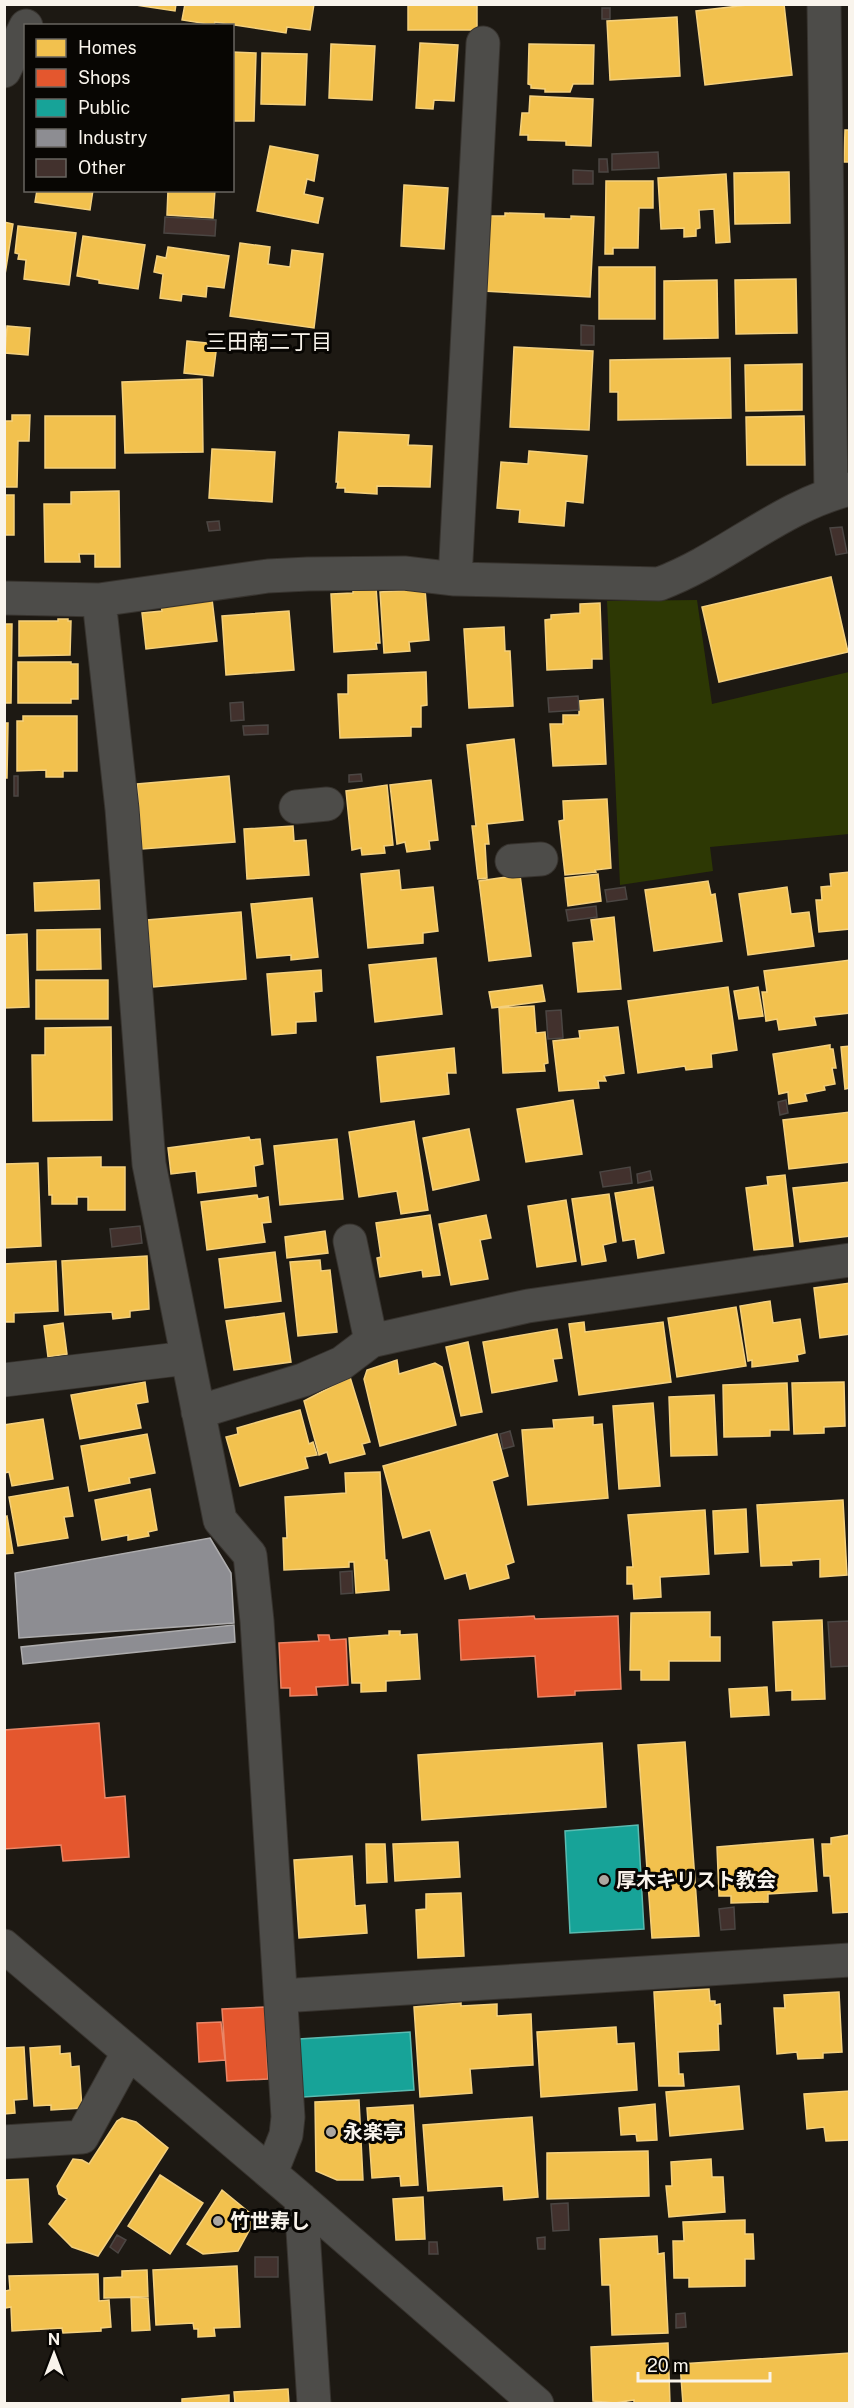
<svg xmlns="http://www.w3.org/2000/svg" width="854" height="2408" font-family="'Public Sans','Noto Sans JP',sans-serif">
<rect width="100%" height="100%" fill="#1d1913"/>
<!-- green -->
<path fill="#2d3804" d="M697,600l15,104 137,-32v162l-139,13 3,24 -93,14 -13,-284z"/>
<!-- homes -->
<path fill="#f2c14e" stroke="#f4d07d" stroke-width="1.5" d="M129,4h47l-1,7z
M185,4h129l-4,26 -23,-3 -1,6 -71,-11 -1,3 -32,-5z
M408,4h69v26h-69z
M756,4h28l8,71 -87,10 -9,-74z
M677,17l3,59 -70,4 -3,-59z
M420,43l38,2 -4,56 -20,-1 -1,9 -17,-1z
M331,44l44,2 -3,54 -43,-2z
M529,44l65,1 -1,39h-20l-3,8h-25v-3l-14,-1v-3l-3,-1z
M232,52l24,1 -2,68h-22z
M262,53l45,1 -2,51 -44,-1z
M530,96l63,3 -2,47 -25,-1v-4l-38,-1v-5h-8l2,-22h7z
M845,130h5v45l-1,-13h-5z
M270,146l48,9 -4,26 -7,-2 -3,15 19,4 -5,25 -61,-12z
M789,172l1,51 -55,1 -1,-51z
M726,174l4,68 -14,1 -2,-34 -15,1 1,18 -4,1v7l-12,1v-9l-23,1 -3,-51z
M606,181h47v27h-14l-1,40h-25v6h-8z
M404,185l44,3 -4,61 -43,-3z
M37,190h56l-3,20 -55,-8z
M168,190h47l-2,28 -46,-3z
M505,213l39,1v4l27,1v-3l23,1 -4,80 -107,-6 5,-75h17z
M4,222l9,2 -9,57z
M18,226l58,7 -7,52 -45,-6 2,-19 -8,-1 1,-5 -4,-1z
M83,236l62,9 -7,44 -39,-6v-3l-22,-4z
M240,243l30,4 -2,17 22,3 2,-17 31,4 -9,74 -84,-12z
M168,247l61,9 -5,32 -17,-2 -1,11 -24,-3 -1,7 -21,-3 3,-24 -9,-2 3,-16 9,2z
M599,267h56v52h-56z
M796,279l1,54 -61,1 -1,-54z
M717,280l1,58 -54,1v-58z
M7,326l23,2 -2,27 -23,-2z
M187,341l30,3 -4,32 -29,-3z
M514,347l79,4 -4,79 -79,-3z
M730,358l1,60 -113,2v-28h-8v-32z
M802,364v46l-56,1 -1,-46z
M202,379l1,73 -78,1 -3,-71z
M12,415h18l-1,26h-11l-1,46h-13v-66h8z
M45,416h70v52h-70z
M804,416l1,49h-58l-1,-48z
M339,432l70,3 -1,10 24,1 -2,41 -53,-1v8l-32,-2v-4h-8l1,-6h-2z
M212,449l63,3 -3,50 -63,-4z
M529,451l58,5 -4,47 -17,-2 -2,25 -45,-4 1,-12 -23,-2 4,-46 27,2z
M119,491l1,76h-25v-13h-16l1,8h-35l-1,-58h27v-12z
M4,495h10v40h-10z
M831,577l17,75 -129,30 -17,-75z
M376,587l4,56h-4l1,6 -43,3 -3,-58 22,-1v-4z
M425,589l4,51 -20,2 1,9 -26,2 -4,-61z
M212,599l5,42 -71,8 -4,-36 20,-2 -1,-6z
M600,603l2,56h-10v9l-45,2 -2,-50 6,-1v-4l29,-2v-9z
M289,611l5,59 -68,5 -4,-59z
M58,619h10v2h3l-1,34 -51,1v-35h39z
M4,624h8l-1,79h-7z
M504,627l1,24h5l3,55 -44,2 -5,-79z
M18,662h53v2h7v35h-7v4h-53z
M426,672l1,33 -6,1v21h-10v9l-71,2 -2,-44h10v-19z
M603,699l3,65 -53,2 -3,-42h13v-9h16v-14z
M23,716h54v55h-14v6h-17v-7l-29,1v-50h6z
M4,723h4l-1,55h-3z
M514,739l9,81 -36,4 2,20h-4l2,34 -9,1 -6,-53h4l-9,-81z
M229,776l6,66 -93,7 -5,-65z
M431,780l7,60 -9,1 1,8 -23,3 -2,-10 -8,2 -7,-59z
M387,785l6,60 -9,1 1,7 -23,2 -1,-7 -9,2 -6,-59z
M607,799l4,69 -16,2 1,2 -31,3 -6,-54 5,-1 -1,-19z
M293,826l1,15 12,-1 3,35 -62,4 -3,-50z
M399,870l2,20 32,-3 5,44 -15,2v10l-55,5 -7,-74z
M850,872v57l-31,3 -3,-32h6l-1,-13 10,-1 -1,-12z
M598,874l3,27 -33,5 -3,-28z
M520,875l11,81 -42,5 -10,-80z
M99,880l1,29 -65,2 -1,-28z
M708,881l3,14 4,-1 7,47 -68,10 -9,-61z
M787,887l4,27 18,-2 5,34 -66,9 -9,-61z
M312,898l6,59 -27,3v-5l-34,3 -6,-54z
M241,912l5,67 -93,8 -6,-67z
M614,917l7,72 -43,3 -5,-49 21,-2 -3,-21z
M100,929l1,40 -64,1v-40z
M27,934l2,73 -25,1v-73z
M436,958l6,56 -67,8 -6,-57z
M850,960v53l-36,4 2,8 -37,5 -2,-11 -11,2 -4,-29h5l-3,-21z
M321,970l1,21 -8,1 2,29 -20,1v11l-24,2 -5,-61z
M36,980h72v39h-72z
M542,985l3,16 -53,7 -3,-16z
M728,987l9,63 -26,4 1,13 -26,3 -1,-4 -47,7 -10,-72z
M758,987l5,29 -24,3 -5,-28z
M534,1006l2,27 9,-1 3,31 -4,1 1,7 -42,2 -4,-65z
M111,1027l1,93 -79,1 -1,-66h13v-27z
M618,1027l6,46 -20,3 2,5h-8l1,7 -40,3 -6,-50 27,-3 -1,-7z
M830,1045v4h3l3,19h-4l3,16 -11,2 1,4 -20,4 2,7 -18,3 -1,-12 -9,2 -6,-40z
M850,1046v42l-5,1 -4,-42z
M454,1048l2,25h-9l2,21 -68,8 -4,-45z
M573,1100l9,54 -56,8 -9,-53z
M850,1112v50l-61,7 -6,-49z
M414,1121l14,89 -27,4 -4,-23 -38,6 -10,-65z
M469,1129l10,51 -46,10 -10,-52z
M249,1137l1,3 10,-1 3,25 -9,2 2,20 -58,7 -2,-22 -25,3 -3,-26z
M337,1139l6,60 -63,6 -6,-59z
M101,1157v10h24v43h-37v-13h-11v7h-25v-9h-3l-1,-37z
M38,1163l3,83 -37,2v-84z
M785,1175l8,71 -39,4 -8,-62 22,-3 -1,-8z
M850,1182v54l-50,6 -7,-54z
M653,1187l11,66 -26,5 -3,-19 -12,2 -8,-48z
M609,1194l7,48 -13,3 3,16 -24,4 -10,-66z
M257,1195l1,4 10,-2 3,25 -9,1 3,19 -58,8 -6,-48z
M566,1200l10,61 -39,6 -9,-61z
M430,1215l10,60 -17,2 -1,-7 -42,7 -3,-19 4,-1 -5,-34z
M486,1215l5,23 -11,2 8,39 -37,6 -12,-61z
M325,1231l3,22 -41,5 -2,-21z
M275,1252l6,49 -56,7 -6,-49z
M147,1256l2,53 -19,2v6l-17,2 -1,-7 -47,3 -3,-54z
M320,1260l1,11 9,-1 7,62 -39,4 -8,-74z
M56,1261l2,50 -44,2v9h-10v-58z
M850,1283v51l-30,4 -6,-50z
M770,1301l3,22 27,-4 5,34 -8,2 1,6 -46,6v-7l-4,1 -8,-55z
M736,1307l10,59 -69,11 -9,-59z
M284,1313l7,49 -57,8 -8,-49z
M584,1322l1,10 78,-10 8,60 -92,13 -10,-71z
M63,1323l4,31 -19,3 -4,-31z
M557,1329l5,29 -9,1 4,22 -65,12 -9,-51z
M468,1342l14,70 -21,4 -15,-69z
M397,1360l2,14 36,-11 7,4 14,58 -76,21 -16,-67 3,-9z
M350,1377l20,65 -8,2 3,10 -35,9 -3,-11 -8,3 -15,-54z
M145,1382l3,20 -12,2 5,24 -61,11 -9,-44z
M844,1382l1,44 -21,1v6l-30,1 -2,-51z
M787,1383l2,47h-19v6l-46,1 -1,-52z
M714,1395l3,60 -46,1 -2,-59z
M653,1403l7,83 -41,3 -6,-83z
M300,1410l9,34 4,-2 4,13 -12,2 3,11 -68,18 -14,-49 12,-3 -1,-6z
M593,1417v8l9,-1 6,74 -80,7 -6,-75 32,-2 -1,-8z
M43,1419l10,60 -41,7 -3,-14 -5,1v-48z
M147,1434l8,39 -26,5 1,5 -41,8 -8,-45z
M497,1434l11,42 -16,5 22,81 -8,3 3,13 -39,11 -4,-16 -21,6 -15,-49 -27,8 -20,-72z
M380,1472l5,88h2l2,30 -33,3 -2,-31h-5v5l-65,3 -1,-32h4l-2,-41 61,-4 -1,-20z
M68,1487l5,29 -9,1 4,21 -50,8 -9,-49z
M150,1489l7,41 -9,2 1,4 -21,4v-5l-26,5 -7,-40z
M843,1500l4,75 -27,2v-18l-29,2 1,4 -31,1 -4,-61z
M746,1509l2,43 -33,2 -2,-43z
M705,1510l4,64 -49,3 1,20 -27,2 -1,-15h-6v-17h6l-5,-52z
M7,1516l6,37 -9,1v-37z
M710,1612v25h10v24h-51v19h-28v-10h-11l1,-57z
M822,1620l3,79 -33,1v-10l-16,1 -3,-69z
M389,1631h11v4l17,-1 3,45 -34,2v10l-25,1v-9h-9l-3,-45 40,-3z
M767,1687l2,28 -38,2 -2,-28z
M685,1742l14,194 -47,2 -14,-193z
M602,1743l4,64 -184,13 -4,-65z
M850,1835v77l-17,1 -3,-37h-6l-2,-32h9v-6z
M813,1839l4,52 -49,3v8l-37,1v-7h-12l-2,-49z
M458,1842l2,35 -65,4 -2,-37z
M366,1844h19l2,38 -20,1z
M352,1856l3,50 10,-1 2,28 -68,5 -5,-78z
M461,1893l3,63 -46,2 -2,-48 10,-1v-15z
M709,1989l1,12h5v4l5,-1 1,20h-3l1,26 -41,2 1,22h4l1,12h-25l-5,-94z
M839,1992l3,60 -19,1v5l-25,1 -1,-7 -20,2 -3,-46h11l-1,-13z
M461,2003v3l36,-2v12l34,-2 2,51 -63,4 2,24 -52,4 -6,-90z
M616,2027l1,17 17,-1 3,47 -96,7 -4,-65z
M60,2046v8l10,-1 1,14 8,-1 3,42 -31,2v-5l-17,1 -4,-58z
M24,2047l3,52 -13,1 1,13 -11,1v-66z
M739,2086l4,43 -73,7 -4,-44z
M850,2091v49l-24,1 -2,-14 -17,2 -3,-35z
M359,2100l4,80h-26l-21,-9 -1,-69z
M655,2104l2,36 -20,1 -1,-7 -15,1 -2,-27z
M413,2105l5,80 -17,1 -1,-10 -28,2 -5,-70z
M532,2117l6,80 -34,3 -1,-14 -75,5 -5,-66z
M122,2118l14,4 32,26 -70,108 -26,-9 -23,-23 18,-25 -8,-5 -2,-8 16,-27 9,1 7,4 28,-43z
M648,2151l1,45 -102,3v-46z
M711,2159l1,18h11l2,35 -56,5 -3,-31h6l-1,-24z
M160,2175l43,28 -33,51 -42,-28z
M28,2179l4,63 -28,1v-63z
M222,2190l34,28 -18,33 -35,3 -16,-10z
M423,2197l2,42 -29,1 -3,-41z
M745,2220v14h8l1,25h-9v27l-56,1v-9h-15l-1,-37h11l-1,-19z
M657,2236l1,18 6,-1 4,80 -56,2 -2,-50h-8l-2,-46z
M237,2266l3,61 -26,1 1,8 -17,1v-8h-4l-1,-6 -37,2 -3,-55z
M147,2270l1,27 -44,1v-20l18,-1v-6z
M98,2274l1,27 10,-1 2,27 -10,1v3l-38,2 -1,-5 -50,3 -1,-24 -6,1v-17l5,-1 -1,-14z
M131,2297l17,1 2,32 -18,1z
M668,2343l2,61h-36v-4l-19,3 -22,-2 -2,-54z
M850,2353v51h-167l-3,-40z
M288,2389l1,15h-54l-1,-12z
M229,2395v9h-47v-5z"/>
<!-- shops -->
<path fill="#e4572e" stroke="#ea8667" stroke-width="1.5" d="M534,1616l1,3 83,-3 3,73 -46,2v4l-37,2 -3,-41 -74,4 -2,-40z
M318,1635h11l1,5 16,-1 2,46 -32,2 1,8 -27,1v-8h-9l-2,-45 40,-2z
M99,1723l6,75 20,-2 4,61 -66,4 -2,-16 -57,4v-119z
M265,2007l3,72 -41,2 -5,-72z
M221,2022l4,38 -26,2 -2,-39z"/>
<!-- public -->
<path fill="#17a398" stroke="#5bbbb1" stroke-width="1.5" d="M638,1825l6,104 -74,4 -5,-102z
M410,2032l4,58 -111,7 -4,-58z"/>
<!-- industry -->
<path fill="#8d8d92" stroke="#adacad" stroke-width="1.5" d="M210,1538l21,35 3,50 -215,15 -4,-65z
M234,1625l1,17 -212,22 -2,-17z"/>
<!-- building -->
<path fill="#42312d" stroke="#4b4643" stroke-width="1.5" d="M602,8h8v11h-8z
M658,152l1,16 -47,2v-16z
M599,159h8l1,13h-9z
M573,170l20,1v13h-20z
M165,217l51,3 -1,16 -51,-3z
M581,325l13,1v19h-13z
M219,521l1,9 -11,1 -2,-9z
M842,527l5,26 -11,2 -6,-27z
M578,696l1,14 -30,2 -1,-14z
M243,702l1,18 -13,1 -1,-18z
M268,725v9l-24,1 -1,-9z
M361,774l1,7 -13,1v-7z
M14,776h4v20h-4z
M625,887l2,12 -20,3 -2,-12z
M596,906l1,11 -29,4 -2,-11z
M561,1010l2,28 -15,1 -2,-28z
M786,1100l2,13 -8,2 -2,-13z
M630,1167l2,16 -29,4 -3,-15z
M650,1171l2,9 -14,3 -1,-9z
M140,1226l2,17 -30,4 -2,-18z
M510,1431l4,15 -11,3 -3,-15z
M352,1571l1,22 -12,1 -1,-22z
M850,1621v45l-19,1 -3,-45z
M734,1907l1,22 -14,1 -2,-21z
M568,2203l1,27 -16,1 -2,-27z
M117,2235l9,5 -8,13 -8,-6z
M545,2237v12h-7l-1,-11z
M429,2242h8l1,12h-9z
M255,2257h23v20h-23z
M685,2313l1,14 -10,1v-14z"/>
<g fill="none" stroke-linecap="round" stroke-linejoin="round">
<!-- minor casing -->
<g stroke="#37332e" stroke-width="35">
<path id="minor" d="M824,4l7,490
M4,71l22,-45
M455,579l28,-536
M4,598l95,2 169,-24 40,-2 96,-1 51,6 204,5c67,-25 121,-78 191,-95
M99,600l23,209 27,355 71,356 30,35 7,66 31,496 -2,18 -15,38
M296,807l31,-3
M512,861l29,-2
M350,1241l21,100
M4,1380l183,-22
M198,1412l105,-32 39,-17 29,-22 157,-35 322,-46
M4,1946l290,247 243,211
M281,1996l569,-36
M4,2142l78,-5 46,-84
M301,2199l13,205"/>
</g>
<!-- minor -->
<use href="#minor" stroke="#4d4c49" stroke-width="33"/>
</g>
<!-- markers -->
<g fill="#aca7a0" stroke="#080603" stroke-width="2">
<circle cx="604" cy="1880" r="6"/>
<circle cx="331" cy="2132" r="6"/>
<circle cx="218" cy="2221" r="6"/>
</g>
<g text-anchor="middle" stroke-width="6" stroke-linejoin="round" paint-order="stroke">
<!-- poi labels -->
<g font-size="20" font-weight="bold" fill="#f9f4ec" stroke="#080603" text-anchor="start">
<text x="616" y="1887">厚木キリスト教会</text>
<text x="343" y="2139">永楽亭</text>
<text x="230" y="2228">竹世寿し</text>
</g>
<!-- neighbourhood labels -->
<g font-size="21" fill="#f9f4ec" stroke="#080603">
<text x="269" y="349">三田南二丁目</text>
</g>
</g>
<!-- border -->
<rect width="854" height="2408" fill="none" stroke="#f9f4ec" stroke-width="12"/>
<!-- legend -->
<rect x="24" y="24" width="210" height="168" fill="#080603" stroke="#686560" stroke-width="1.5"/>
<rect x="36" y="39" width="30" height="18" fill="#f2c14e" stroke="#686560" stroke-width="1.5"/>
<text x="78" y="54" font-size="18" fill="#f9f4ec">Homes</text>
<rect x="36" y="69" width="30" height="18" fill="#e4572e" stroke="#686560" stroke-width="1.5"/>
<text x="78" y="84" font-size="18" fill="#f9f4ec">Shops</text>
<rect x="36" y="99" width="30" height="18" fill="#17a398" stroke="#686560" stroke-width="1.5"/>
<text x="78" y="114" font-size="18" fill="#f9f4ec">Public</text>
<rect x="36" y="129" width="30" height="18" fill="#8d8d92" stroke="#686560" stroke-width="1.5"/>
<text x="78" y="144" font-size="18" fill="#f9f4ec">Industry</text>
<rect x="36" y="159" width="30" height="18" fill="#42312d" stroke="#686560" stroke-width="1.5"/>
<text x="78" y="174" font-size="18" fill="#f9f4ec">Other</text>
<!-- north arrow -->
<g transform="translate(54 2354)" stroke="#080603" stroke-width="4.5" paint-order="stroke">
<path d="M0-4.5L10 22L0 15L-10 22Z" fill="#f9f4ec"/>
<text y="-9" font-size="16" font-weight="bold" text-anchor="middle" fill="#f9f4ec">N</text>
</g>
<!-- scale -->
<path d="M638 2372v9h132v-9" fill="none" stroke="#f9f4ec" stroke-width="3"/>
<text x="647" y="2372" font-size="18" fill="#f9f4ec" stroke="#080603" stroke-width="4.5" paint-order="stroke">20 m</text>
</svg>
